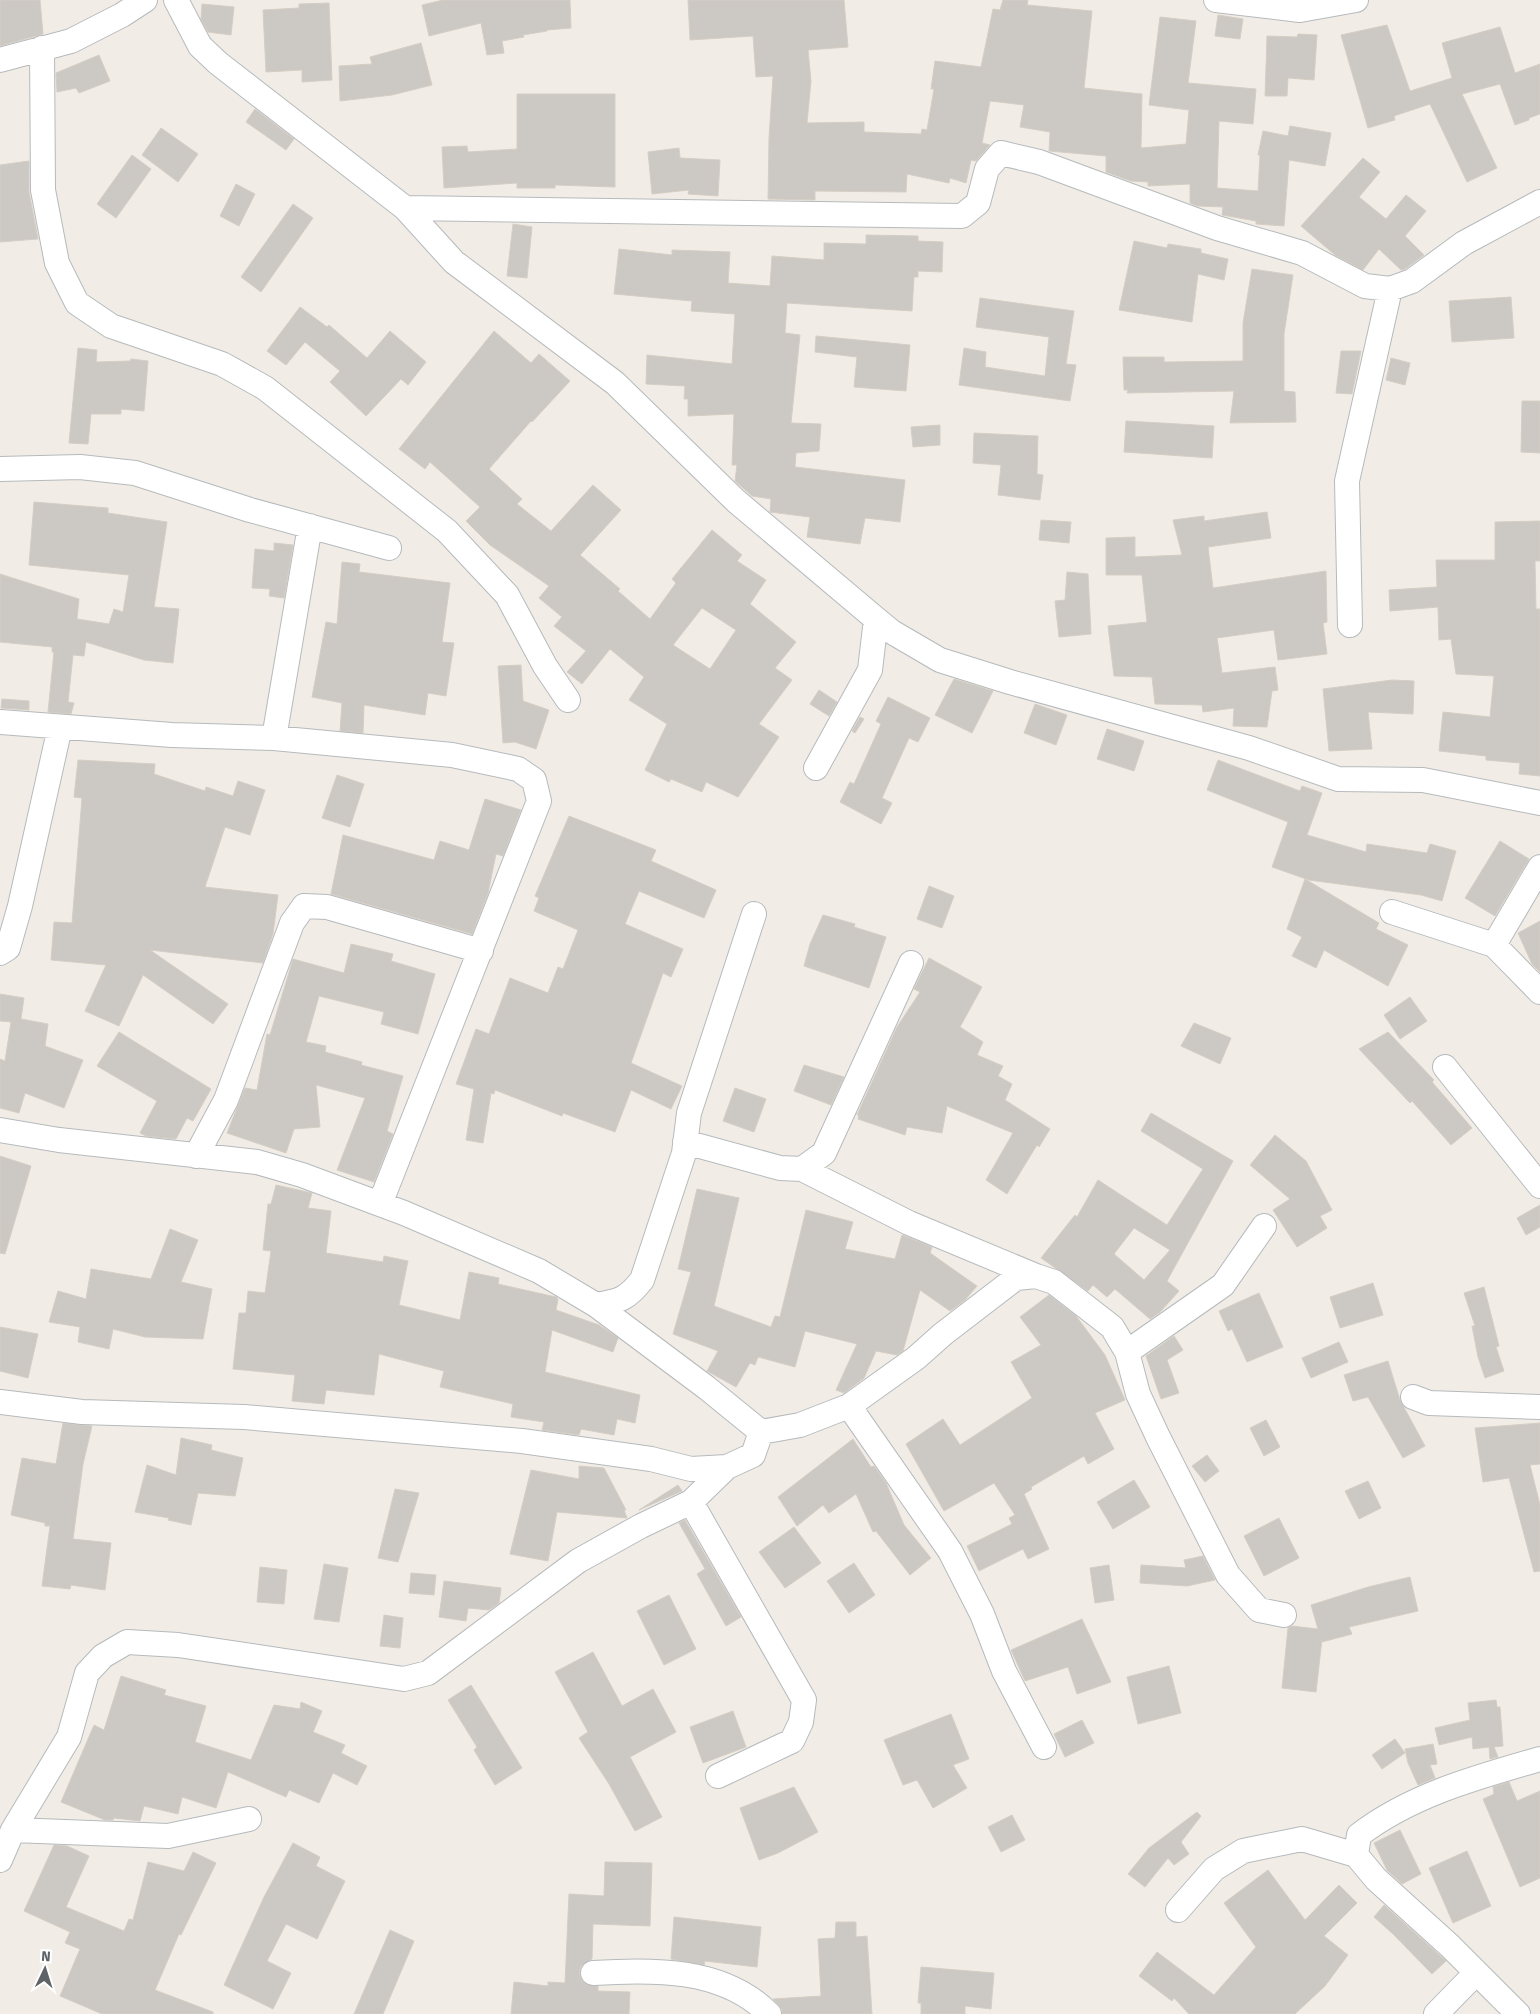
<svg xmlns="http://www.w3.org/2000/svg" width="1540" height="2014" font-family="'Fira Sans',sans-serif">
<rect width="100%" height="100%" fill="#f1ede6"/>
<!-- building -->
<path fill="#ccc8c3" stroke="#d6cec4" fill-rule="evenodd" d="M0,0h40l3,34 -43,12z
M443,0h127l1,28 -24,2v1l-24,4 1,2 -22,4 2,12 -17,2 -6,-32 -52,13 -7,-31z
M688,0h156l4,47 -40,3 3,31 -4,42 57,-1v10l57,2 1,-5 5,1 7,-41h-3l4,-28 46,6 12,-58 7,1 3,-10h25l-1,5 65,6 -8,77 58,6 -1,54 45,-4 3,-34 -40,-5 11,-88 36,4 -8,62 68,6 -3,35 -34,-3 -2,67 41,3 2,-36h-2l5,-24 25,5 2,-10 41,7 -6,33 -36,-6 -5,66 -28,-2v-3l-34,-6 1,-8 -26,-1 -7,-3v-19l-42,2v-4l-17,-1 -25,-9v-16l-57,-5 1,-19 -30,-5 4,-22 -34,-4 -8,42 8,2 -14,16 -5,-1 -5,23 -16,-5 -1,5 -42,-9 -1,18 -91,-1v9l-47,-1 1,-61 4,-62 -17,1 -3,-41 -63,4z
M329,3l3,77 -30,2v-12l-36,2 -3,-62 36,-2v-4z
M202,4l32,3 -3,28 -23,-3 -7,-13z
M1218,15l25,4 -3,20 -25,-3z
M1387,25l23,66 42,-13 -10,-35 58,-16 15,46 25,-9v50l-11,4v2l-14,5 -15,-41 -38,10 35,74 -30,14 -37,-78 -36,12 1,4 -27,8 -27,-93z
M1298,34l19,1 -3,45 -26,-2 -1,18h-22l2,-60 30,1z
M421,43l11,42 -40,10 -52,6 -1,-35 33,-2 -2,-7z
M99,55l11,26 -31,12 -3,-5 -19,4 -1,-19z
M517,94h98v93l-60,-2v3h-38v-5l-73,5 -2,-41 25,-1 1,6 49,-3z
M255,109l39,30 -8,11 -40,-28z
M161,128l37,26 -20,28 -36,-27z
M679,148l1,10 40,2 -2,36 -30,-2 1,-4 -37,4 -4,-42z
M132,155l19,14 -35,49 -19,-14z
M1363,158l17,14 -21,25 27,22 20,-24 20,16 -21,25 19,19 -19,14 -4,1 -22,-21 -16,21 -28,-15 -34,-29z
M29,161v31l9,47 -38,3v-77z
M236,184l19,10 -16,32 -19,-10z
M293,204l20,14 -52,74 -20,-15z
M513,224l19,3 -5,51 -20,-2z
M866,235l52,1v5l25,1 -1,30 -24,-1v6h-4l-2,34 -125,-8 -2,30 15,2 -9,88 30,1 -2,27 -23,2 -1,14 110,13 -5,42 -35,-4 -5,26 -53,-7 3,-20 -40,-5 1,-13 -19,-3 -17,-15 2,-16h-5l2,-51 -46,2v-17h-4l1,-13 -39,-2 1,-29 85,9 3,-50 -44,-3 1,-10 -78,-7 5,-45 53,6v-5l58,2 -2,31 42,3 2,-30 52,4v-17l42,1z
M1134,241l33,7 1,-4 33,5v4l27,6 -4,21 -26,-6 -6,48 -73,-12z
M1252,269l41,6 -9,59v57l11,1 1,30 -66,1 4,-32 -107,2 1,-3h-4l-1,-33h41v5l79,-1v-38z
M1511,297l3,41 -62,4 -3,-41z
M980,298l94,13 -8,53 10,1 -6,36 -111,-16 5,-37 22,4 -1,15 60,9 4,-39 -73,-10z
M300,307l27,20 2,-2 38,33 23,-27 36,31 -18,23 -7,-6 -35,37 -36,-34 10,-11 -35,-29 -19,23 -19,-14z
M494,331l37,32 8,-9 31,27 -38,41 -1,-1 -42,48 33,30 -5,5 34,27 42,-46 28,25 -41,45 40,34 -2,2 32,28 26,-36 -4,-4 40,-49 30,25 -5,6 29,19 -16,24 46,38 -21,26 17,12 -33,44 20,13 -41,60 -32,-15 -4,10 -31,-13 -2,3 -24,-12 22,-46 -38,-24 15,-23 -34,-28 -28,35 -15,-12 19,-21 -32,-25 8,-9 -23,-19 10,-12 -59,-41 -24,-24 14,-14 -50,-45 -5,7 -26,-20zM702,608l34,22 -26,39 -37,-24z
M816,336l94,9 -4,46 -52,-4 3,-30 -42,-5z
M78,348l19,2 -1,12 34,-1 1,-2 17,2 -4,50 -23,-2v5h-30l-3,30 -19,-1z
M1341,351h20l-9,43 -16,-1z
M1391,358l19,5 -5,22 -19,-5z
M1522,401h18v52l-19,-1z
M1126,421l88,5 -2,32 -88,-6z
M940,425v20l-27,2 -2,-20z
M974,433l64,3 -1,38 6,1 -3,25 -42,-5 3,-30 -28,-2z
M34,502l74,6v5l59,9 -13,85 25,2 -6,54 -29,-3 -58,-18 -2,14 -11,-1 -5,47 6,1 -3,11 -23,-2 6,-60h-2v-5l-52,-5v-68l79,25 -2,20 32,5 5,-15 9,3 6,-37 -100,-10z
M1267,512l4,26 -63,9 5,41 113,-17 1,51 -4,1 4,31 -49,6 -4,-30 -57,8 5,35 53,-6 3,23 -6,1 -5,36 -34,-1 1,-18 -31,4 -1,-7 -47,-1 -3,-27 -38,-1 -6,-50 39,-4 -5,-47h-36v-37l29,-1v20l47,-2 -9,-35 31,-4v5z
M1041,520l30,2 -2,21 -30,-3z
M1540,521v40h-5l1,48h4v167l-21,-2 1,-11 -34,-3v-4l-47,-5 4,-39 47,5 4,-41 -38,-2 -5,-35 -12,1 -1,-33 -48,4 -1,-21 48,-3 -1,-27h59v-38z
M274,543l19,2 -9,53 -15,-2 1,-7 -18,-1 3,-39 19,2z
M342,562l18,2 -1,8 91,11 -8,59 12,1 -8,53 -18,-3 -3,22 -61,-10 -1,28 -23,-2 2,-28 -30,-6 14,-75 11,2z
M1067,572l21,2 3,60 -32,3 -4,-36 10,-1z
M521,665l2,36 26,9 -13,39 -21,-7 -12,1 -5,-77z
M954,679l39,12 -21,42 -37,-18z
M1392,680l22,1 -1,33 -45,-2 4,37 -43,2 -6,-62z
M819,690l18,12 -8,14 -19,-12z
M888,697l42,21 -12,24 -9,-4 -27,60 10,5 -11,21 -41,-22 10,-20 4,2 27,-60 -5,-3z
M2,699l27,2v9l-28,-2z
M1035,704l32,11 -11,30 -32,-12z
M860,717l4,2 -9,14 -3,-2z
M1107,729l37,12 -10,30 -37,-12z
M78,760l77,4 -1,10 51,17 1,-4 27,9 5,-15 27,9 -15,45 -25,-8 -20,60 73,8 -5,39 -10,29 -113,-13 78,54 -15,20 -70,-49 -24,51 -34,-15 21,-46 -55,-5 3,-38 18,1 10,-125 -8,-1z
M1218,760l82,31 2,-5 20,7 -15,42 59,17 1,-8 60,9 3,-9 26,7 -14,50 -21,-6 -112,-15 -37,-13 16,-45 -81,-32z
M337,775l27,9 -14,43 -28,-9z
M485,799l36,11 -18,46 -7,-2 -8,39 -16,41 -141,-40 12,-59 91,25 6,-19 29,9z
M569,816l87,34 -5,11 65,29 -12,28 -65,-27 -14,33 58,25 -12,28 -8,-4 -32,90 51,23 -11,23 -40,-19 -16,42 -52,-19 -1,3 -67,-26 -1,4 -3,-1 -8,50 -17,-3 8,-51 -18,-5 20,-55 13,5 21,-56 38,15 10,-26 5,2 15,-39 -44,-19 5,-13 -4,-2z
M1500,841l29,18 -34,57 -30,-18z
M1305,879l74,44 -3,6 32,16 -20,41 -64,-36 -8,18 -24,-12 10,-19 -15,-8z
M929,886l25,10 -12,32 -25,-9z
M823,915l32,9 -1,3 32,10 -17,51 -65,-22 6,-22z
M1540,921v51l-8,-8 -14,-31z
M351,944l42,10 -2,7 44,13 -17,60 -37,-10 3,-12 -65,-16 -13,46 20,4 -1,6 37,10 -1,3 42,11 -16,55 6,3 -19,48 -37,-12 28,-72 -49,-13 4,42 -26,2 -8,24 -59,-20 18,-45 12,2 10,-56 3,1 23,-76 51,14z
M929,958l53,29 -22,40 23,15 -6,13 26,11 -5,10 14,8 -7,16 45,29 -11,18 -2,-2 -30,49 -21,-14 27,-47 -66,-27 -5,27 -35,-6 -2,8 -47,-16 1,-4h-2l40,-88 23,-35 -6,-3z
M0,994l24,4 -3,21 27,5 -3,22 38,14 -19,48 -39,-15 -6,20 -19,-5v-49l5,2 6,-39 -11,-1z
M1410,997l17,24 -27,18 -16,-24z
M1194,1023l37,15 -11,26 -39,-18z
M119,1032l92,57 -18,32 -6,-3 -11,21 -30,-3 -6,-3 17,-32 -60,-35z
M1388,1032l46,48 -2,2 40,46 -21,17 -39,-44 -2,2 -51,-54z
M804,1065l40,12 -13,28 -37,-14z
M735,1088l31,11 -12,33 -31,-11z
M1151,1113l82,48 -66,120 12,10 -19,21 -10,7 -35,-30 -8,8 -14,-12 -5,6 -47,-33 34,-43 2,2 21,-37 69,45 36,-56 -62,-38zM1134,1228l36,22 -26,30 -30,-26z
M1275,1135l31,26 26,49 -12,6 7,12 -30,19 -24,-37 17,-11 -40,-34z
M0,1156l31,10 -26,88 -5,-1z
M276,1185l36,8 -4,15 23,3 -5,42 57,9 1,-6 24,5 -9,44 61,15 9,-48 30,6 -1,6 58,13 2,2 -2,11 43,15 19,13 -5,14 -61,-22 -7,42 95,23 -5,28 -18,-4 -3,16 -33,-6 -2,6 -37,-5 2,-8 -33,-5 2,-13 -73,-17 4,-16 -65,-17 -5,41 -48,-5 -2,14 -32,-3 3,-26 -62,-6 6,-56h7l2,-22 17,2 6,-42 -8,-1 5,-46h3z
M697,1189l42,9 -25,108 57,21 4,-11 5,1 26,-107 47,12 -8,27 50,10 7,-24 30,12 -2,6 47,33 -12,14 -15,11 -30,-21 -17,61 -6,4 -21,-4 -12,27 -20,15 -8,-3 21,-46 -52,-13 -10,36 -37,-10 -3,8 -5,-2 -14,24 -29,-16 11,-20 -45,-17 18,-62 -13,-3z
M1540,1205v22l-14,8 -9,-17z
M170,1229l28,11 -17,42 31,7 -9,50 -58,-2 -32,-8 -4,20 -31,-7 2,-15 -31,-5 9,-31 28,8 5,-30 60,10z
M1373,1283l10,32 -43,13 -10,-31z
M1484,1287l15,59 -3,1 8,24 -19,7 -7,-21 -6,-31h3l-11,-33z
M1259,1293l24,54 -36,15 -15,-33 -4,2 -9,-20z
M1049,1295l27,21 29,39 20,45 -30,13 19,36 -26,15 -4,-8 -53,31 1,2 -8,5 25,55 -21,10 -5,-10 -44,22 -12,-25 45,-22 -3,-6 6,-3 -21,-32 -50,28 -38,-67 37,-25 17,26 72,-47 -21,-36 30,-17 -21,-28z
M0,1327l38,7 -10,44 -28,-7z
M1174,1336l9,14 -16,10 12,33 -18,6 -15,-43z
M1339,1342l9,20 -37,16 -9,-20z
M1388,1361l12,39 25,46 -22,12 -35,-61 -15,4 -9,-26z
M1266,1420l14,27 -16,9 -14,-28z
M63,1423l29,3 -9,38 -10,75 38,4 -6,47 -34,-5 -1,4 -28,-3 8,-60h-5v-3l-34,-8 11,-57 34,6z
M1540,1423v41l-10,1 10,40v66l-6,1 -25,-94 -26,4 -8,-54z
M181,1438l31,7 -1,5 32,8 -8,38 -37,-3 -7,32 -23,-5 1,-2 -34,-6 12,-47 29,10z
M853,1439l18,28 3,-1 12,17 18,42 27,33 -21,17 -34,-44 -3,1 -17,-38 -27,19 -6,-8 -26,21 -19,-29z
M1207,1455l12,16 -14,11 -13,-16z
M579,1466l25,2 22,42h-2l3,8 -70,-6 -9,49 -38,-7 21,-84 48,9z
M1134,1480l16,27 -37,22 -16,-27z
M1368,1481l13,27 -22,11 -14,-28z
M678,1485l4,6 -43,19z
M395,1489l24,4 -21,69 -20,-4z
M1279,1518l20,40 -35,18 -20,-40z
M685,1520l56,97 -15,9 -29,-52 8,-5 -26,-46z
M794,1527l27,36 -36,25 -26,-36z
M1203,1556l12,24 -28,6 -47,-3 1,-18 45,3 -2,-8z
M854,1563l21,32 -26,18 -22,-32z
M324,1564l24,4 -9,54 -25,-3z
M1109,1565l5,35 -19,3 -5,-35z
M260,1567l27,3 -3,34 -27,-2z
M411,1573l25,2 -2,20 -25,-2z
M1410,1577l8,34 -69,16 3,7 -30,8v-3l-6,53 -34,-4 6,-60 4,-2 26,3 -7,-24 57,-18z
M444,1581l57,7 -2,15 -10,7 -21,-2 -2,13 -27,-4z
M669,1595l27,54 -32,16 -27,-54z
M384,1615l19,3 -3,30 -20,-2z
M1082,1619l29,63 -34,12 -9,-27 -43,14 -14,-31z
M593,1652l29,54 31,-17 23,43 -46,25 32,60 -27,14 -26,-47 -30,-46 9,-6 -33,-60z
M1169,1666l12,47 -43,11 -11,-47z
M121,1676l45,14 -2,5 42,11 -11,36 56,18 23,-55 26,4 1,-7 21,9 -9,21 32,13 -4,8 26,13 -10,19 -24,-12 -14,30 -30,-13 -3,7 -58,-25 -12,36 -34,-11 -4,17 -34,-8 -4,15 -26,-3 -1,2h-8l-44,-18 33,-77 10,5z
M471,1685l51,83 -27,17 -21,-35 3,-3 -29,-47z
M1496,1700l1,7h3l3,39 -9,1 4,10 -8,2 -1,-12 -16,2 -1,-12 -33,8 -4,-17 35,-8 -2,-17z
M733,1711l13,36 -43,16 -13,-36z
M951,1714l18,45 -16,6 14,23 -34,20 -16,-28 -14,5 -19,-45z
M1082,1720l12,23 -29,14 -11,-23z
M1395,1739l10,14 -23,16 -10,-14z
M1433,1744l4,20 -7,1 5,13 -17,7 -10,-22 -3,-14z
M1509,1782l8,19 23,-10v87l-20,9 -37,-88 11,-5 -1,-7z
M794,1787l24,45 -40,21 -19,7 -19,-52z
M1197,1812l4,4 -20,26 8,12 -15,11 -6,-7 -23,29 -17,-13 21,-26z
M1012,1815l13,25 -24,12 -13,-25z
M1400,1830l21,44 -19,10 -15,-14 -13,-27z
M293,1843l27,14 -4,9 29,15 -28,58 -31,-15 -19,37 24,12 -18,36 -49,-24 40,-88z
M54,1845l13,1 22,10 -23,51 58,24 5,-12 4,1 15,-58 36,9 9,-19 23,11 -35,72 -2,-1 -24,56 58,22v2h-111l-42,-18 20,-47 -15,-6 5,-11 -46,-21z
M1467,1851l24,55 -38,17 -24,-55z
M605,1862l47,1 -2,63 -57,-2 -1,35 -11,7 -2,7 3,8 5,4 11,1v5l32,1 -1,22h-118l3,-32 34,4v-4l17,1 4,-89 35,2z
M1268,1870l37,50 34,-35 18,18 -33,33 24,19 -23,31 -30,28h-106l-15,-16 -2,3 -33,-25 18,-24 57,43 42,-48 -32,-44z
M1384,1905l62,56 -14,13 -39,-40 -19,-17z
M674,1917l87,10 -4,40 -52,-6 -1,4 -33,-6z
M836,1922h20v15l11,-1 5,78h-90v-5l-9,-10 48,-3 -3,-57 17,-1z
M390,1930l24,11 -31,73h-29z
M921,1967l73,6 -3,36 -26,-3v8h-44v-11h-3z"/>
<g fill="none" stroke-linecap="round" stroke-linejoin="round">
<!-- street casing -->
<g stroke="#b6babd" stroke-width="26">
<path id="street" d="M176,0l24,46 18,17 187,145 49,54 161,121 121,118 140,118 16,13 48,28 70,22 239,66 89,31 85,1 117,23
M1216,0l84,10 56,-10
M42,48l1,142 14,73 20,40 34,23 111,38 43,24 182,143 60,64 38,71 23,34
M0,60l71,-19 51,-26 23,-15
M405,208l557,8 16,-13 9,-34 14,-16 38,9 178,66 85,25 63,33 25,3 22,-8 52,-38 76,-41
M0,469l80,-2 55,6 115,37 139,38
M1350,625l-3,-144 43,-192
M0,722l172,13 102,3 178,17 66,14 16,11 5,21 -159,403
M274,738l36,-212
M816,768l54,-98 6,-51
M1392,912l102,33 46,47
M1494,945l46,-78
M0,953l8,-5 12,-42 40,-179
M1445,1067l95,119
M0,1130l59,10 198,22 45,13 102,38 135,58 57,34 111,83 54,44 39,-7 49,-19 67,-48 27,-24 73,-56 20,-2 18,6 58,45 15,25 11,42 20,43 70,138 31,35 25,5
M685,1142l95,26 22,1 22,-16 87,-190
M196,1156l30,-56 66,-177 12,-17 23,1 154,44
M802,1169l107,54 127,53
M596,1305c24,-4 31,-6 46,-25l42,-127 5,-40 65,-199
M1127,1352l96,-67 41,-59
M1413,1397l16,6 111,4
M0,1402l82,10 162,5 278,24 129,18 40,10 36,-2 26,-12 8,-23
M849,1406l101,145 32,63 22,57 40,76
M691,1502l113,198 -3,22 -9,19 -74,35
M13,1830l155,6 81,-17
M0,1860l13,-30 56,-93 18,-64 16,-17 24,-14 51,3 226,34 24,-6 150,-112 63,-35 50,-24 36,-35
M1178,1910l36,-41 29,-18 59,-12 54,16
M593,1973c60,-4 131,-5 176,41
M1436,2014l40,-41
M1518,2014l-68,-68 -74,-67 -20,-24 3,-20c52,-40 118,-58 181,-76"/>
</g>
<!-- street -->
<use href="#street" stroke="#fff" stroke-width="24"/>
</g>
<!-- north arrow -->
<g transform="translate(45 1969) rotate(4)" stroke="#ffffff" stroke-width="4" paint-order="stroke">
<path d="M0-4L9 19L0 12L-9 19Z" fill="#5d6367"/>
<text y="-8" font-size="14" font-weight="bold" text-anchor="middle" fill="#5d6367">N</text>
</g>
</svg>
